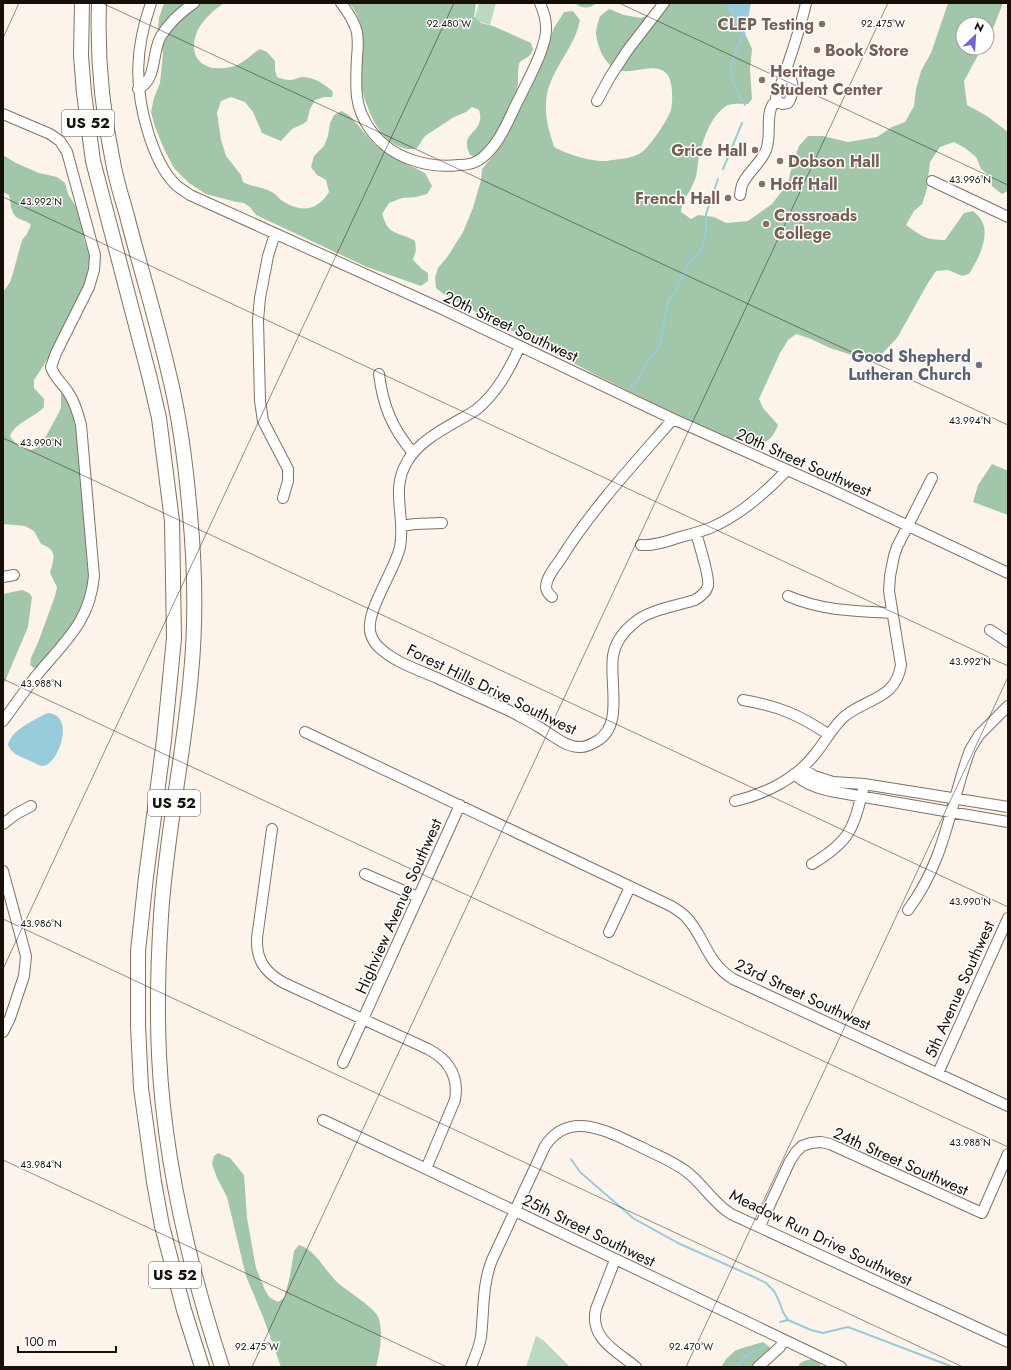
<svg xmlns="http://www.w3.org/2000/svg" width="1011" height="1370" font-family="Jost,sans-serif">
<rect width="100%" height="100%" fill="#fcf4eb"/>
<!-- green -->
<path fill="#bad9c0" d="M479,3h17l-6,22 -16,-5z
M536,1336l7,4 27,27h-44z"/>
<!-- forest -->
<path fill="#a2c6a9" d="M164,3h60c-10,7 -22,17 -27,29 -11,27 9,41 34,35 12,-3 19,-12 29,-18l7,3 8,9v9l2,7c7,3 12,4 19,2 2,-1 4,-2 6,-2 10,-1 25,8 31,15l-1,5h-8l-9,3 -5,9 -3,12 -4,3 -11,5 -11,12 -19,-8 -9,-21 -8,-10 -14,-5 -10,4 -4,12 4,27 5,16 15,19 2,7c9,5 20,5 29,10 5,3 8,8 12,10 18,11 34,8 45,-10l-3,-12 -9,-5 -6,-8 3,-11 10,-10 4,-10 2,-13 4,-8 8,-4 8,5 24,28 15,11 36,18 7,13 -5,8 -11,3 -14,1 -13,5 -7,11c2,4 3,10 6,13 6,8 19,8 27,14l1,9 -3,10 9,9 6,4v8l-7,5 -54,-19 -111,-52 -6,-8 -6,-4 -8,-1 -30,-8 -17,-11 -15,-15 -9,-17 -10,-24 -4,-15 3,-14 6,-15 3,-29 -5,-25 1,-11z
M349,3h127l-2,14 7,6 12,3 38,17 2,6c-1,2 -1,4 -3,6 -3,4 -9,4 -11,9 -2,8 0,18 -2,25 -3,20 -25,57 -41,68l-6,-2c-10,-21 7,-20 10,-35 1,-3 0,-6 -1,-10l-7,-3 -6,5 -12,5 -29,19 -8,12c-11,3 -17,-1 -26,-6 -9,-6 -16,-17 -20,-27 -4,-9 -8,-19 -10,-29 -3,-27 9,-61 -12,-83z
M575,3h22c-7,5 -14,7 -22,0z
M668,3h61l13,24 10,22 -2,20 2,30 -4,5c-7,0 -16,-1 -22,2 -16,11 -23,34 -27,51 -2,8 -1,16 -5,25 -5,13 -11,15 -13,30l10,7 7,-4 16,2 12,6 22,-2 24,-17 16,-21 5,-21 6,-16 9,-10h15l25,6 29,-5 15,-10 13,-5 9,-16 2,-17 5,-18 10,-18 17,-50h55l-9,23 -7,13v-15h-24v24h19l-18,33 3,24 20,11 21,16v59l-6,3 -10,-8 -4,-11 -7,-6 -5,-12 -11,-9 -11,-6 -14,5 -10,15 -3,27 -5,15 -8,7 -8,14c15,11 20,15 39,15l19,-27 9,-2c2,2 5,4 7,7 12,16 -2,42 -11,56l-7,2 -14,-6 -12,1 -8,12 -31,55 -15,16 -11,4h-10l-31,-10 -19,-9 -15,-5 -8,6 -8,13 -21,46 4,9 15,17c-10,27 -28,19 -51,14l-131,-64 -150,-79 -10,-8 -1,-10 3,-10 10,-12 15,-24 10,-24 8,-28 1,-11 15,-18 13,-23 33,-73 11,-27 10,-16 9,-1 7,9c-2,9 -5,18 -10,26 -10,19 -24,36 -24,59 -1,14 4,28 8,42 12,7 38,15 52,14 11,-2 27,-2 36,-9 9,-7 25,-31 29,-42 2,-9 2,-29 -4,-36 -11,-12 -31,-1 -44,-3 -17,-2 -25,-22 -27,-37 0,-6 2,-12 4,-18l9,-7 15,6 17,3 22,-9z
M3,155l13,8 23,10 18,4 8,6 3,11 7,11 7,18 2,17 5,14 1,13 -10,32 -22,44 -24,37v8l10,11v8c-10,11 -28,15 -34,29 5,9 12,12 21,14l7,-3 6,-7 13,-24 4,-8v-17l6,-3 17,39 7,53 4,73 -10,49 -8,18 -36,45 -7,3 -4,-3 1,-7 8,-18 16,-44 2,-9 -7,-14c4,-15 8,-23 -9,-29l-7,-13 -9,-5 -22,-2v-232l7,-10 3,-9 9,-33 5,-6 4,-9c-4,-5 -10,-4 -15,-8 -6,-5 -5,-16 -7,-22l-6,-3z
M992,464l16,7v44l-35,-13 5,-17z
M22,590l7,3 3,4 -4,30 -25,59v-92z
M218,1153l12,5 14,17 3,43 9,50 9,22 5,8 8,4 6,-4 6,-22 4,-25 5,-6c17,5 26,26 39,38 9,8 38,25 41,36 4,14 1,34 -3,48h-95l-18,-50 -17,-41 -19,-79 -10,-19 -5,-14 2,-8z
M763,1342l7,5 -2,4 -8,6 -9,10h-30l6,-9 9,-8z
M811,1359l8,1 2,7h-22v-3l5,-3z"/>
<!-- water -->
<path fill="#99ccda" d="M725,3h26l-6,32h-2l-11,-15 -1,-6z
M49,713c27,3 9,53 -7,53 -4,0 -10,-5 -14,-6 -9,-4 -16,-6 -20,-15 3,-15 25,-24 37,-31z"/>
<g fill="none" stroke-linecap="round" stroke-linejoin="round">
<!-- stream -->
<path stroke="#99ccda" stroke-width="2" d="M743,35c-15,32 -18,39 2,70
M723,169l19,-46
M630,388l10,-11 7,-15 8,-8 5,-10 8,-42 8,-12 11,-26 13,-12 6,-18v-20l12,-35
M571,1159l9,13 53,46 47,26 74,33 12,6 8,8 5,10 4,11 5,8 23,10 12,3 25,-6 105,40
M780,1322l8,-2
M736,1367l10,-11 20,-10"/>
<!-- minor casing -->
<g stroke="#83725e" stroke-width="12">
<path id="minor" d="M151,3c-16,46 -17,83 -3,129 6,20 14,40 29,54 4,3 9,6 13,9l252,114 231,110 157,70 178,84
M341,3c7,9 13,18 16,29 1,8 1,17 0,25 -1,27 -4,49 13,72 19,28 56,40 89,36 7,0 17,-2 23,-7 15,-12 23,-30 31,-47 9,-20 35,-64 33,-84 0,-8 -3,-17 -6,-24
M787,67c5,13 9,24 1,36l-6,1 -4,-2 -2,-4c11,-31 23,-63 30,-95
M138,89c20,-10 13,-36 23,-53 8,-13 20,-24 33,-33
M597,101l13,-24 17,-26 37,-48
M3,114l47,20 10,7 7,11 28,103 -1,15 -5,17 -33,66 -5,14c3,10 11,16 17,25 7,10 10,21 13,33l13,151c-4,46 -30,66 -57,99 -12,15 -23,31 -34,46
M932,181l76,36
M740,195c1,-4 1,-9 3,-12 6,-12 18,-20 23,-33 6,-14 -1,-34 7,-46l5,-2
M275,234l-7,22 -8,42 -2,22 2,81 3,20 25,48v12l-5,17
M520,346c-11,24 -23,47 -44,64 -22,14 -56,28 -69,52 -17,28 -1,55 -7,85 -5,24 -37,67 -29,88 2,6 6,11 11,15 15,13 37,20 55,28 24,11 48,22 73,33 9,5 19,10 29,16 12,7 27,21 42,20 6,0 11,-3 16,-6 27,-15 12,-60 16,-85 2,-13 11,-25 21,-33 14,-13 42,-17 61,-23 5,-3 11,-7 13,-14 2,-9 -9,-42 -12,-53
M379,374c4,32 13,54 34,79
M401,526l14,-2 27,-1
M641,545c13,1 25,-3 36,-7 11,-3 23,-6 33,-10 29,-12 55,-35 76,-57
M3,577l11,-2
M788,596c34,15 68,15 104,17
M552,597c-3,-3 -6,-5 -6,-10 0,-9 9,-20 14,-27 32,-51 73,-95 113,-141
M990,630l18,12
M743,700c35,6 57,15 86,35
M305,732l366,174c5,3 11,7 15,11 19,20 20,45 47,62l275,127
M802,768l12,8 19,6 31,2 144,23
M794,774c11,10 22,14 36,17l178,31
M735,801c30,-7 61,-22 80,-47 10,-12 18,-28 30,-38 22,-18 51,-17 56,-51l-12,-74 1,-15 4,-20 3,-9 35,-69
M3,824l13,-10 15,-8
M272,829l-15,109c-1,23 9,35 27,45l144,66c21,11 31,28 27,51l-29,69
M812,864c37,-22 41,-34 51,-74
M3,871l23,85 -2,20 -14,42 -7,14
M365,874l53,23
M908,910c38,-51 41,-103 62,-160l9,-15 29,-29
M609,932l21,-45
M343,1063l117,-258
M938,1073l70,-155
M323,1120l192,91 326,156
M760,1226l30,-65 6,-9 6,-6 9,-3 10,-1 9,2 152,69 26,-59
M615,1260l-19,49c-7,29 20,42 40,58
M471,1367c4,-10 8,-19 10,-30 3,-26 1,-52 11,-77l53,-114c25,-38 65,-13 96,1 15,8 32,14 46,25 16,12 26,31 44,42l277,128
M758,1367l22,-20 4,-7"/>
</g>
<!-- highway casing -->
<g stroke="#83725e" stroke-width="16">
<path id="highway" d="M82,3l-1,53 3,37 9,68 57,218 9,39 13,103 2,117 -10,102 -18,137 -8,74v74l3,63 13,94 8,44 22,84 18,57
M99,3c-2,53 3,107 14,159 3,18 9,36 14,54 13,51 29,102 41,154 12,47 18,96 22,144 5,53 6,108 1,160 -7,81 -25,161 -30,242 -3,46 -4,93 -2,139 5,106 30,211 63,312"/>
</g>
<!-- minor -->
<use href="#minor" stroke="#fff" stroke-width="10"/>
<!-- highway -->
<use href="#highway" stroke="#fff" stroke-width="14"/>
</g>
<!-- ticks -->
<path fill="none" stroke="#161008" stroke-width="1" stroke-opacity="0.45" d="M102,3l906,422M619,3l389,182M3,38l16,-35M3,197l1005,469M3,438l1005,469M3,679l1005,468M3,919l960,448M3,969l451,-966M3,1160l444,207M252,1367l636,-1364M686,1367l322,-690"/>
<!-- markers -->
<g fill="#8d6e63" stroke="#fff" stroke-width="1.5">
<circle cx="822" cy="24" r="4"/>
<circle cx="817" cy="50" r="4"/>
<circle cx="762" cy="80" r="4"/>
<circle cx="755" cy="150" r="4"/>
<circle cx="780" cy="161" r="4"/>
<circle cx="762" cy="184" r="4"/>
<circle cx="728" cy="198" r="4"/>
<circle cx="766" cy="224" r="4"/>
</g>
<circle fill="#6b7280" stroke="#fff" stroke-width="1.5" cx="979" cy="365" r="4"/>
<g text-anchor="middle" stroke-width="3" stroke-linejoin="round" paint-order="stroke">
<!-- shield labels -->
<g fill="#fff" stroke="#5c5852" stroke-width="1">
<rect x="62" y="110" width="52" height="26" rx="3"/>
<rect x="148" y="790" width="52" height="26" rx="3"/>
<rect x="149" y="1262" width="52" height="26" rx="3"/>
</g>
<g font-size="15" font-weight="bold" fill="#161008">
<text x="88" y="128">US 52</text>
<text x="174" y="808">US 52</text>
<text x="175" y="1280">US 52</text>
</g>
<!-- education labels -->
<g font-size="16" font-weight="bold" fill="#785e54" stroke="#fff" text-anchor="start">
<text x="814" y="30" text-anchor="end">CLEP Testing</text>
<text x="825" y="56">Book Store</text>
<text x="770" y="77">Heritage<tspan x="770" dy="18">Student Center</tspan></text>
<text x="747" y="156" text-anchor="end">Grice Hall</text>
<text x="788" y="167">Dobson Hall</text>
<text x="770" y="190">Hoff Hall</text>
<text x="720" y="204" text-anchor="end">French Hall</text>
<text x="774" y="221">Crossroads<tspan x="774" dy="18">College</tspan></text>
</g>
<!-- street labels -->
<g font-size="16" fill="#161008" stroke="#fff">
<text transform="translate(511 326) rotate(25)" y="6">20th Street Southwest</text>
<text transform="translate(804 462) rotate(24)" y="6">20th Street Southwest</text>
<text transform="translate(492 689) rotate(26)" y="6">Forest Hills Drive Southwest</text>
<text transform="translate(398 906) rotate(-66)" y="6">Highview Avenue Southwest</text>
<text transform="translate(959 989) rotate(-66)" y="6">5th Avenue Southwest</text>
<text transform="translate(803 994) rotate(25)" y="6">23rd Street Southwest</text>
<text transform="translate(901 1161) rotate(24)" y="6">24th Street Southwest</text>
<text transform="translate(589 1230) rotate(26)" y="6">25th Street Southwest</text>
<text transform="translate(821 1237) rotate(26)" y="6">Meadow Run Drive Southwest</text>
</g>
<!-- worship labels -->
<g font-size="16" font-weight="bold" fill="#5b616d" stroke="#fff" text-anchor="end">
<text x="971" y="362">Good Shepherd<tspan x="971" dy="18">Lutheran Church</tspan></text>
</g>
</g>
<g font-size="10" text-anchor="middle" fill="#161008" stroke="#fff" stroke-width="3" stroke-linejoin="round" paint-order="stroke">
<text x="449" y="27">92.480°W</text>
<text x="883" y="27">92.475°W</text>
<text x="970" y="183">43.996°N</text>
<text x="41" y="205">43.992°N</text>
<text x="970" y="424">43.994°N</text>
<text x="41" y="446">43.990°N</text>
<text x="970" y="665">43.992°N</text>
<text x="41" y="687">43.988°N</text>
<text x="970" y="905">43.990°N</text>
<text x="41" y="927">43.986°N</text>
<text x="970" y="1146">43.988°N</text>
<text x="41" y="1168">43.984°N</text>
<text x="257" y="1350">92.475°W</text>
<text x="691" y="1350">92.470°W</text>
</g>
<!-- border -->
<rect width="1011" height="1370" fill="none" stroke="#161008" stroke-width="8"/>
<!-- north arrow -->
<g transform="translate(975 36) rotate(25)"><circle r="19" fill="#ffffff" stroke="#a29f9c"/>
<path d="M0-3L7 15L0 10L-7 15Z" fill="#7560da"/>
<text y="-6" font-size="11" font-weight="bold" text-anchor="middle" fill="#161008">N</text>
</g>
<!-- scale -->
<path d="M18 1346v6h98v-6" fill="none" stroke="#161008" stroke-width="2"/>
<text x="24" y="1346" font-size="12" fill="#161008" stroke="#ffffff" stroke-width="3" paint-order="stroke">100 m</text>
</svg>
